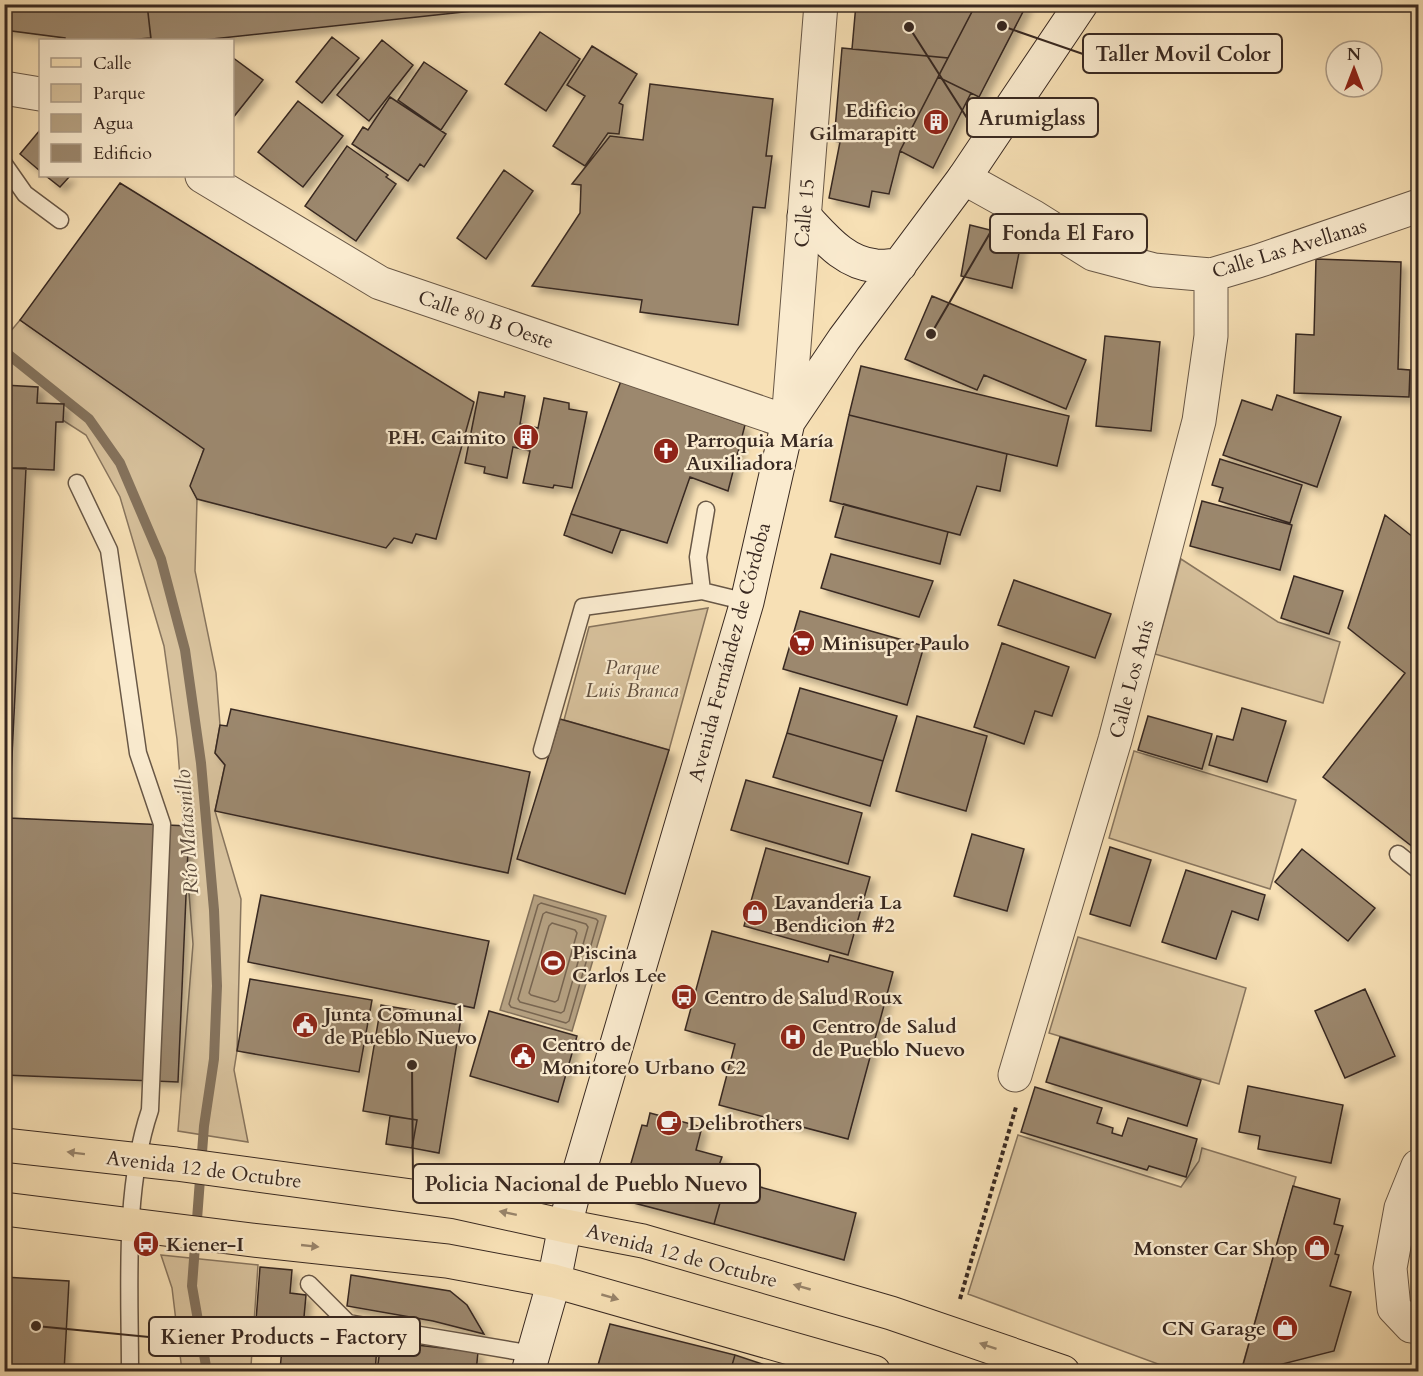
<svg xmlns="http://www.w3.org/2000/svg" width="1423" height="1376" font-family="Cardo,serif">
<defs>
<filter id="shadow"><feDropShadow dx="5.5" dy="5.5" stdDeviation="3" flood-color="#0004"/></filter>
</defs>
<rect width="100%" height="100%" fill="#f7e0b5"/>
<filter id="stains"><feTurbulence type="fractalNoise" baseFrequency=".00333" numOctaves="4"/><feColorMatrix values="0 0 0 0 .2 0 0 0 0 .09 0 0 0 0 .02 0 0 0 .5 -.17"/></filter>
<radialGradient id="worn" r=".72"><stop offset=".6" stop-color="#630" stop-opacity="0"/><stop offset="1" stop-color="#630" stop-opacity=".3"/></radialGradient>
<!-- green -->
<path fill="#d7c19c" stroke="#88755e" stroke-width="1.5" d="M20,320l184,129 -13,37 6,13 -2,72 21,102 4,52 -5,28 10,12 -10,46 26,88 -4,152 -3,19 14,72 -70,-11 15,-187 -16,-205 -13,-93 -44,-149 -34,-62 -81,-52 -1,-56 6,5z
M1181,559l97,63 62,20 -17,61 -168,-49z
M708,608l-39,142 -105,-30 25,-93z
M1134,751l162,49 -26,89 -161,-51z
M1078,937l168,51 -27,96 -170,-51z
M1018,1135l163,52 18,-26 3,-13 94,29 -55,194h-64l-209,-77z
M161,1255l97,10 -7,101 43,5h-112l-10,-83z"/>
<!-- water -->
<path fill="#b6a283" stroke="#84725c" stroke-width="1.5" d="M534,895l72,21 -34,115 -72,-21z"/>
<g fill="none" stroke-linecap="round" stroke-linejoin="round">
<!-- shore -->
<path stroke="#786652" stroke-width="1.5" d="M541,903l55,16 2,2 -29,100 -3,2 -55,-16 -2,-3 29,-99z
M546,912l40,12 2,3 -24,84 -3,2 -41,-11 -2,-3 25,-85z
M552,923l23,7 2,3 -19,67 -3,2 -24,-7 -2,-2 20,-67z"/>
<!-- stream -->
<path stroke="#84725c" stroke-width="10" d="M4,351l85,68 31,44 41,96 24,91 16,113 13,147 3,76 -3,73 -10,67 -12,160 15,86"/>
</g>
<!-- building -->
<path fill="#9c886e" stroke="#392921" stroke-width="1.5" filter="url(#shadow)" d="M4,4h143l4,34 -25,2h-61v-2l-61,-8z
M147,4h392l-336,36h-52z
M856,4h120l-28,54 -96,-9z
M976,4h51l-48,93 -41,-20z
M540,32l40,27 -34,52 -41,-27z
M332,37l27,21 -37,45 -26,-21z
M382,40l31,25 -44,56 -32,-26z
M592,46l45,28 -18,29 4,2 -4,29 -11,-1 -23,33 -32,-20 32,-50 -18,-11z
M842,48l106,10 -48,93 -11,43 -17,-3 -3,16 -40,-9 11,-56 -6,-1z
M232,57l31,23 -31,39z
M424,62l43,29 -26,39 -43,-30z
M938,77l33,16 -38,75 -33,-17z
M650,84l123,15 -7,57h6l-7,52 -12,-1 -15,118 -98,-13 2,-12 -110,-14 48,-73 1,-28 -9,-1 38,-48 33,4z
M390,97l56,37 -22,33 -4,-3 -12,17 -56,-37 11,-17 5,3z
M298,101l45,35 -40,51 -45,-35z
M40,130v41l-20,-17z
M347,146l41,29 -2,2 10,7 -40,57 -51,-35z
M504,170l29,21 -47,68 -29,-21z
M46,176h24l-10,11z
M120,183l354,219 -38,137 -20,-5 -4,9 -18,-5 -8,10 -189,-49 -7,-13 14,-37 -184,-129z
M970,225l52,13 -10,50 -51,-12z
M1316,259l85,3 -3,107 12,1 -1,27 -115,-4 2,-59 18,1z
M932,296l154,64 -20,49 -82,-34 -7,15 -72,-31z
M1105,336l55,6 -9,89 -55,-5z
M861,366l208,50 -12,50 -208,-51z
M621,381l124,44 -17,66 -38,-14 -23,66 -96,-29z
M4,385l34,2 -1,16 27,1 -1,18h-7l-2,48 -50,-2z
M479,392l25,5 1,-5 20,4 -5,28 18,4 6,-30 25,5v6l18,3 -15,76 -18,-3 -1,3 -30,-5 7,-32 -17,-4 -6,31 -23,-5 1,-6 -20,-4z
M1277,395l64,22 -24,70 -94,-32 19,-55 30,10z
M849,415l158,39 -7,37 -23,-5 -17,49 -130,-34z
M1220,459l82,26 -12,38 -71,-22 4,-13 -11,-3z
M4,468h22l-17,350 180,8 -11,256 -174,-7z
M1202,501l90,24 -12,45 -90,-24z
M844,504l104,28 -8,32 -105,-27z
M571,514l50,15 -9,24 -48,-18z
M1385,515l33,26v310l-95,-74 82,-104 -57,-45z
M831,554l102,27 -14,36 -98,-29z
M1294,576l49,15 -14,43 -48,-16z
M1014,580l97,34 -16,44 -97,-33z
M800,611l124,35 -17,59 -124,-36z
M1002,643l67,24 -17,49 -17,-5 -11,33 -50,-17z
M800,688l97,28 -14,45 -96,-28z
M1242,708l44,13 -19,61 -58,-17 8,-29 16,4z
M231,709l299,63 -22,101 -293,-62 10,-46 -10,-12 5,-28 7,1z
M917,716l70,20 -21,75 -70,-20z
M1148,716l64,18 -10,35 -64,-19z
M560,719l109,31 -44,144 -108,-35z
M787,733l96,28 -13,45 -97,-29z
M746,780l116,33 -14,51 -117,-34z
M972,834l52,15 -17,62 -53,-15z
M1110,847l41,13 -21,66 -40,-12z
M766,848l104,29 -22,78 -104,-29z
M1302,849l73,59 -27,33 -73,-59z
M1186,870l79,25 -7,25 -26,-9 -16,48 -54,-17z
M261,895l228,46 -15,67 -226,-46z
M712,931l116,31 2,-7 63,17 -45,167 -129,-34 16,-61 -50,-14z
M250,979l122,21 -13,72 -122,-21z
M1365,989l30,67 -50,22 -30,-67z
M381,1005l80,13 -22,135 -27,-5 5,-28 -54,-9z
M489,1011l88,25 -19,66 -88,-26z
M1060,1037l141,43 -14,46 -141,-44z
M1248,1086l95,19 -12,58 -73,-14 2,-13 -21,-4z
M1035,1087l67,21 -5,15 16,5 -1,5 10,3 6,-18 69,21 -11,38 -37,-11 -2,4 -126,-38z
M650,1113l52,14 -6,23 26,7 -4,11 11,3 -15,53 -80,-21 -7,-9 -2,-10 17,-59 5,1z
M390,1116l27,4 -5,28 -26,-4z
M727,1178l129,35 -12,47 -130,-36z
M1293,1186l47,13 -6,25 9,2 -8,28 4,1 -9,31 21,6 -17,59 -83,21h-10z
M260,1267l32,3 -2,23 16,2 -2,22 30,2 -2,21 -77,-6z
M351,1275l99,16 17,14 17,29 -51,-13 -86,-15z
M4,1277l65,4 -5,91h-60z
M610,1324l125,31 -5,17h-134z
M283,1337l94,9 -2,26h-77l-18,-2z
M381,1341l97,11 -2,20h-99z
M735,1355l51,17h-56z"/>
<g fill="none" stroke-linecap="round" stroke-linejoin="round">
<!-- service casing -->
<g stroke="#685746" stroke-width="19">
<path id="service" d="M4,164l21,30 35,26
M77,483l32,67 29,203 24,71 -12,286c-27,80 -20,177 -20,262
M702,591l-4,-34 8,-47
M542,750l41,-143 119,-16 45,11
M1398,854l20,16
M309,1284l39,39 185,31"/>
</g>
<!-- minor casing -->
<g stroke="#685746" stroke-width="35">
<path id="minor" d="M4,88l36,6
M202,176l178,107 408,139 33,-418
M964,178l70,39 59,37 61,16 57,5 47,-14 160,-55
M1015,1075l100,-335 84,-319 12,-85v-61
M1418,1166l-17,42 -11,60 4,40 17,18 7,1"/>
</g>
<!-- secondary casing -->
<g stroke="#392921" stroke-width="35">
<path id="secondary" d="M804,216c21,22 40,47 72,50 8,1 16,-1 24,-1
M528,1372l26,-91 11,-55 11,-43 171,-581 41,-180 56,-83 120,-161 117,-174"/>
</g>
<!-- primary casing -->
<g stroke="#392921" stroke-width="35">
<path id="primary" d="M4,1145l172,19 280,38 109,24 78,15 248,72 172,59
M4,1209l248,31 195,21 107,20 320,91"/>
</g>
<!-- path -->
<path stroke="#392921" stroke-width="4" stroke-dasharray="4.5 3" stroke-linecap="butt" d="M960,1299l56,-192"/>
<!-- service -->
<use href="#service" stroke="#faebcf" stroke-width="16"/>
<!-- minor -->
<use href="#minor" stroke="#faebcf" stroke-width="33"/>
<!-- secondary -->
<use href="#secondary" stroke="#faebcf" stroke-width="33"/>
<!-- primary -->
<use href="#primary" stroke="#f7e0b5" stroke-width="33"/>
</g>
<!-- one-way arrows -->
<defs><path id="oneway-solid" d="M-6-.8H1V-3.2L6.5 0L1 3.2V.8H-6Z" transform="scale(1.5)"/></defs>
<g fill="#98846b">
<use href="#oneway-solid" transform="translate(76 1153) rotate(-173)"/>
<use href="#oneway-solid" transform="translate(508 1213) rotate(-168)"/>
<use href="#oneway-solid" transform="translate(310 1246) rotate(6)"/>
<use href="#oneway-solid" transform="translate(802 1287) rotate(-164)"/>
<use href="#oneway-solid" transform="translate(610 1297) rotate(16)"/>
<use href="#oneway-solid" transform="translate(988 1346) rotate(-161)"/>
</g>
<!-- icons -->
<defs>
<g id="building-disc" transform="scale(1.35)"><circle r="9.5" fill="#8f2418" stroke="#faebcf"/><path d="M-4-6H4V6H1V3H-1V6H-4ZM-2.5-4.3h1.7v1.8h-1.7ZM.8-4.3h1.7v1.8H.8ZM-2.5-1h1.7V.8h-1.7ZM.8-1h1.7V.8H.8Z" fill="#fff"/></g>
<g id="church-disc" transform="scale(1.35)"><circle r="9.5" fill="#8f2418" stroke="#faebcf"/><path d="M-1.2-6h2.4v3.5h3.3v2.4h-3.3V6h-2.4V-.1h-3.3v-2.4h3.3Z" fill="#fff"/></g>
<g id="supermarket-disc" transform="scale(1.35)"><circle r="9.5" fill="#8f2418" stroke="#faebcf"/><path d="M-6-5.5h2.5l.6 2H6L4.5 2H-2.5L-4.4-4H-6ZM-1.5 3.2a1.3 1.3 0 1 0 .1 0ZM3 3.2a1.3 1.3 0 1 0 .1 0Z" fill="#fff"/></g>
<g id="shop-disc" transform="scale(1.35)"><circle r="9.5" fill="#8f2418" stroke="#faebcf"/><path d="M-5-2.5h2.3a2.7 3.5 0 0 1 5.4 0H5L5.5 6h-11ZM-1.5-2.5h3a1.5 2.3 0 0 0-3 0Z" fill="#fff"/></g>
<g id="stadium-disc" transform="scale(1.35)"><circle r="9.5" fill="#8f2418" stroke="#faebcf"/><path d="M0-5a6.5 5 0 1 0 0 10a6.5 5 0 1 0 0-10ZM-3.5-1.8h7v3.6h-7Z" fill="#fff"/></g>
<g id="bus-disc" transform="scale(1.35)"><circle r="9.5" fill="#8f2418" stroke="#faebcf"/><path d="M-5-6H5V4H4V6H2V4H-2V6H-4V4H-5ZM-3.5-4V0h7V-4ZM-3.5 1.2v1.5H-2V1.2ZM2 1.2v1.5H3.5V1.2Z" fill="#fff"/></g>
<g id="civic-disc" transform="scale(1.35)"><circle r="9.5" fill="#8f2418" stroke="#faebcf"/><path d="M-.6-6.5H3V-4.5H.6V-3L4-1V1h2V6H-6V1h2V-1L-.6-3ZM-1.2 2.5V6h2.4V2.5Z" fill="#fff"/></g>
<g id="hospital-disc" transform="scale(1.35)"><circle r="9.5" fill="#8f2418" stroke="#faebcf"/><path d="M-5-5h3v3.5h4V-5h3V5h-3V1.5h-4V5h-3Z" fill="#fff"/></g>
<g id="cafe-disc" transform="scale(1.35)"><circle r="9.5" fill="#8f2418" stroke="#faebcf"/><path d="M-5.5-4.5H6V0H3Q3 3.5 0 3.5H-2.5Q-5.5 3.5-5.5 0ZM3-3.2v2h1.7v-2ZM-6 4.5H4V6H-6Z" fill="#fff"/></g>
</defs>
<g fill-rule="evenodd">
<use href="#building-disc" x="936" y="122"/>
<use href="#building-disc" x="526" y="437"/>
<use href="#church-disc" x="666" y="451"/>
<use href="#supermarket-disc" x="802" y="643"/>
<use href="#shop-disc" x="755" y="913"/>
<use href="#stadium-disc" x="553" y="963"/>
<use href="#bus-disc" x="684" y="997"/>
<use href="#civic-disc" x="305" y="1025"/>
<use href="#hospital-disc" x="793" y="1037"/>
<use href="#civic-disc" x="523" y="1056"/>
<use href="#cafe-disc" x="669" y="1123"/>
<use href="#bus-disc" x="146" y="1244"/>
<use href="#shop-disc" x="1317" y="1248"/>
<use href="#shop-disc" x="1285" y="1328"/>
</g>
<g text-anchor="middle" stroke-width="4.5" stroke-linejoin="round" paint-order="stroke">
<!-- poi labels -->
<g font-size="20" font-weight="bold" fill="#392921" stroke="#faebcf" text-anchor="start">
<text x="916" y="117" text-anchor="end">Edificio<tspan x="916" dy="23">Gilmarapitt</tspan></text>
<text x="506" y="444" text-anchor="end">P.H. Caimito</text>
<text x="686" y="447">Parroquia María<tspan x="686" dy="23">Auxiliadora</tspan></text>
<text x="822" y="650">Minisuper Paulo</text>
<text x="774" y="909">Lavanderia La<tspan x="774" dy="23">Bendicion #2</tspan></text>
<text x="572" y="959">Piscina<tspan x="572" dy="23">Carlos Lee</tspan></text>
<text x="704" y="1004">Centro de Salud Roux</text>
<text x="324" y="1021">Junta Comunal<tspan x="324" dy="23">de Pueblo Nuevo</tspan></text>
<text x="812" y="1033">Centro de Salud<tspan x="812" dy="23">de Pueblo Nuevo</tspan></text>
<text x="542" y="1051">Centro de<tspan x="542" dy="23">Monitoreo Urbano C2</tspan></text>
<text x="688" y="1130">Delibrothers</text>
<text x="166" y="1251">Kiener-I</text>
<text x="1298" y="1255" text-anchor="end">Monster Car Shop</text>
<text x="1266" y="1335" text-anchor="end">CN Garage</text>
</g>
<!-- street labels -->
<g font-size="20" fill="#392921" stroke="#faebcf">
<text transform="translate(804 213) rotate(-85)" y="7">Calle 15</text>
<text transform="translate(1289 248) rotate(-17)" y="7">Calle Las Avellanas</text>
<text transform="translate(486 319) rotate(19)" y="7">Calle 80 B Oeste</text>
<text transform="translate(729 652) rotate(-75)" y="7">Avenida Fernández de Córdoba</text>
<text transform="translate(1131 679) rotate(-75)" y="7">Calle Los Anís</text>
<text transform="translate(204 1169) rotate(7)" y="7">Avenida 12 de Octubre</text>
<text transform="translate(682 1255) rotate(15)" y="7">Avenida 12 de Octubre</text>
</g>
<!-- park labels -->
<g font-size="20" font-style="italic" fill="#604f40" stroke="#faebcf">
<text x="632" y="674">Parque<tspan x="632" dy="23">Luis Branca</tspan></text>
</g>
<!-- water labels -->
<g font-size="21" font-style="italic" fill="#5e4d3e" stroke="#faebcf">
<text transform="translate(187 832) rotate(-94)" y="7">Río Matasnillo</text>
</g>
</g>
<!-- callouts -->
<path fill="none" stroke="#392921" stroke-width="2" d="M1002 26L1083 54M909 27L967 118M931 334L990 233M412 1065L413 1183M36 1326L149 1337"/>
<g fill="#392921" stroke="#faebcf" stroke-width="2">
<circle cx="1002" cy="26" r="6"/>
<circle cx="909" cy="27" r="6"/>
<circle cx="931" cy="334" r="6"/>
<circle cx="412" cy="1065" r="6"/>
<circle cx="36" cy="1326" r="6"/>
</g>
<g fill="#faebcf" stroke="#392921" stroke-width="2">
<rect x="1083" y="34" width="199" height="39" rx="6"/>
<rect x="967" y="98" width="131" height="39" rx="6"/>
<rect x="990" y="214" width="157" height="39" rx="6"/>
<rect x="413" y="1164" width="347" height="39" rx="6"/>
<rect x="149" y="1317" width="271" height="39" rx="6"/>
</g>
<g font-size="21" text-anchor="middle" font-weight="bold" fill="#392921">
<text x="1183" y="61">Taller Movil Color</text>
<text x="1032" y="125">Arumiglass</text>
<text x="1068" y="240">Fonda El Faro</text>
<text x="586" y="1191">Policia Nacional de Pueblo Nuevo</text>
<text x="284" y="1344">Kiener Products - Factory</text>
</g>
<!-- margin -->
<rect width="1423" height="1376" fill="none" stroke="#f7e0b5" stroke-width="24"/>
<rect x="6" y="6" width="1411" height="1364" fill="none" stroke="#392921" stroke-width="3"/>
<rect x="12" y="12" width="1399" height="1352" fill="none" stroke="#392921" stroke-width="1.5"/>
<!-- legend -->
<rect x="39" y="39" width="195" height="138" fill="#faebcf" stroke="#ad9d89" stroke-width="1.5"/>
<rect x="51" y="58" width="30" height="9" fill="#f7e0b5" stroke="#ad9d89" stroke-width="1.5"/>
<text x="93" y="69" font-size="18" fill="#392921">Calle</text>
<rect x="51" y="84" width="30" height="18" fill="#d7c19c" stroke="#ad9d89" stroke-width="1.5"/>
<text x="93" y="99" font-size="18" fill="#392921">Parque</text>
<rect x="51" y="114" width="30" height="18" fill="#b6a283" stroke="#ad9d89" stroke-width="1.5"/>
<text x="93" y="129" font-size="18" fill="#392921">Agua</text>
<rect x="51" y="144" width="30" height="18" fill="#9c886e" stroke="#ad9d89" stroke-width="1.5"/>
<text x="93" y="159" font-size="18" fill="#392921">Edificio</text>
<!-- north arrow -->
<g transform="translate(1354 69)"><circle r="28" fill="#faebcf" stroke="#ad9d89" stroke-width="1.5"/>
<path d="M0-4.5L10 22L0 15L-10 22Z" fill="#8f2418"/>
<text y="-9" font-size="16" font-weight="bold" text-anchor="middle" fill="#392921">N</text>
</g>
<rect width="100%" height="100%" filter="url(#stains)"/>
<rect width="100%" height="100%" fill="url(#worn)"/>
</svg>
